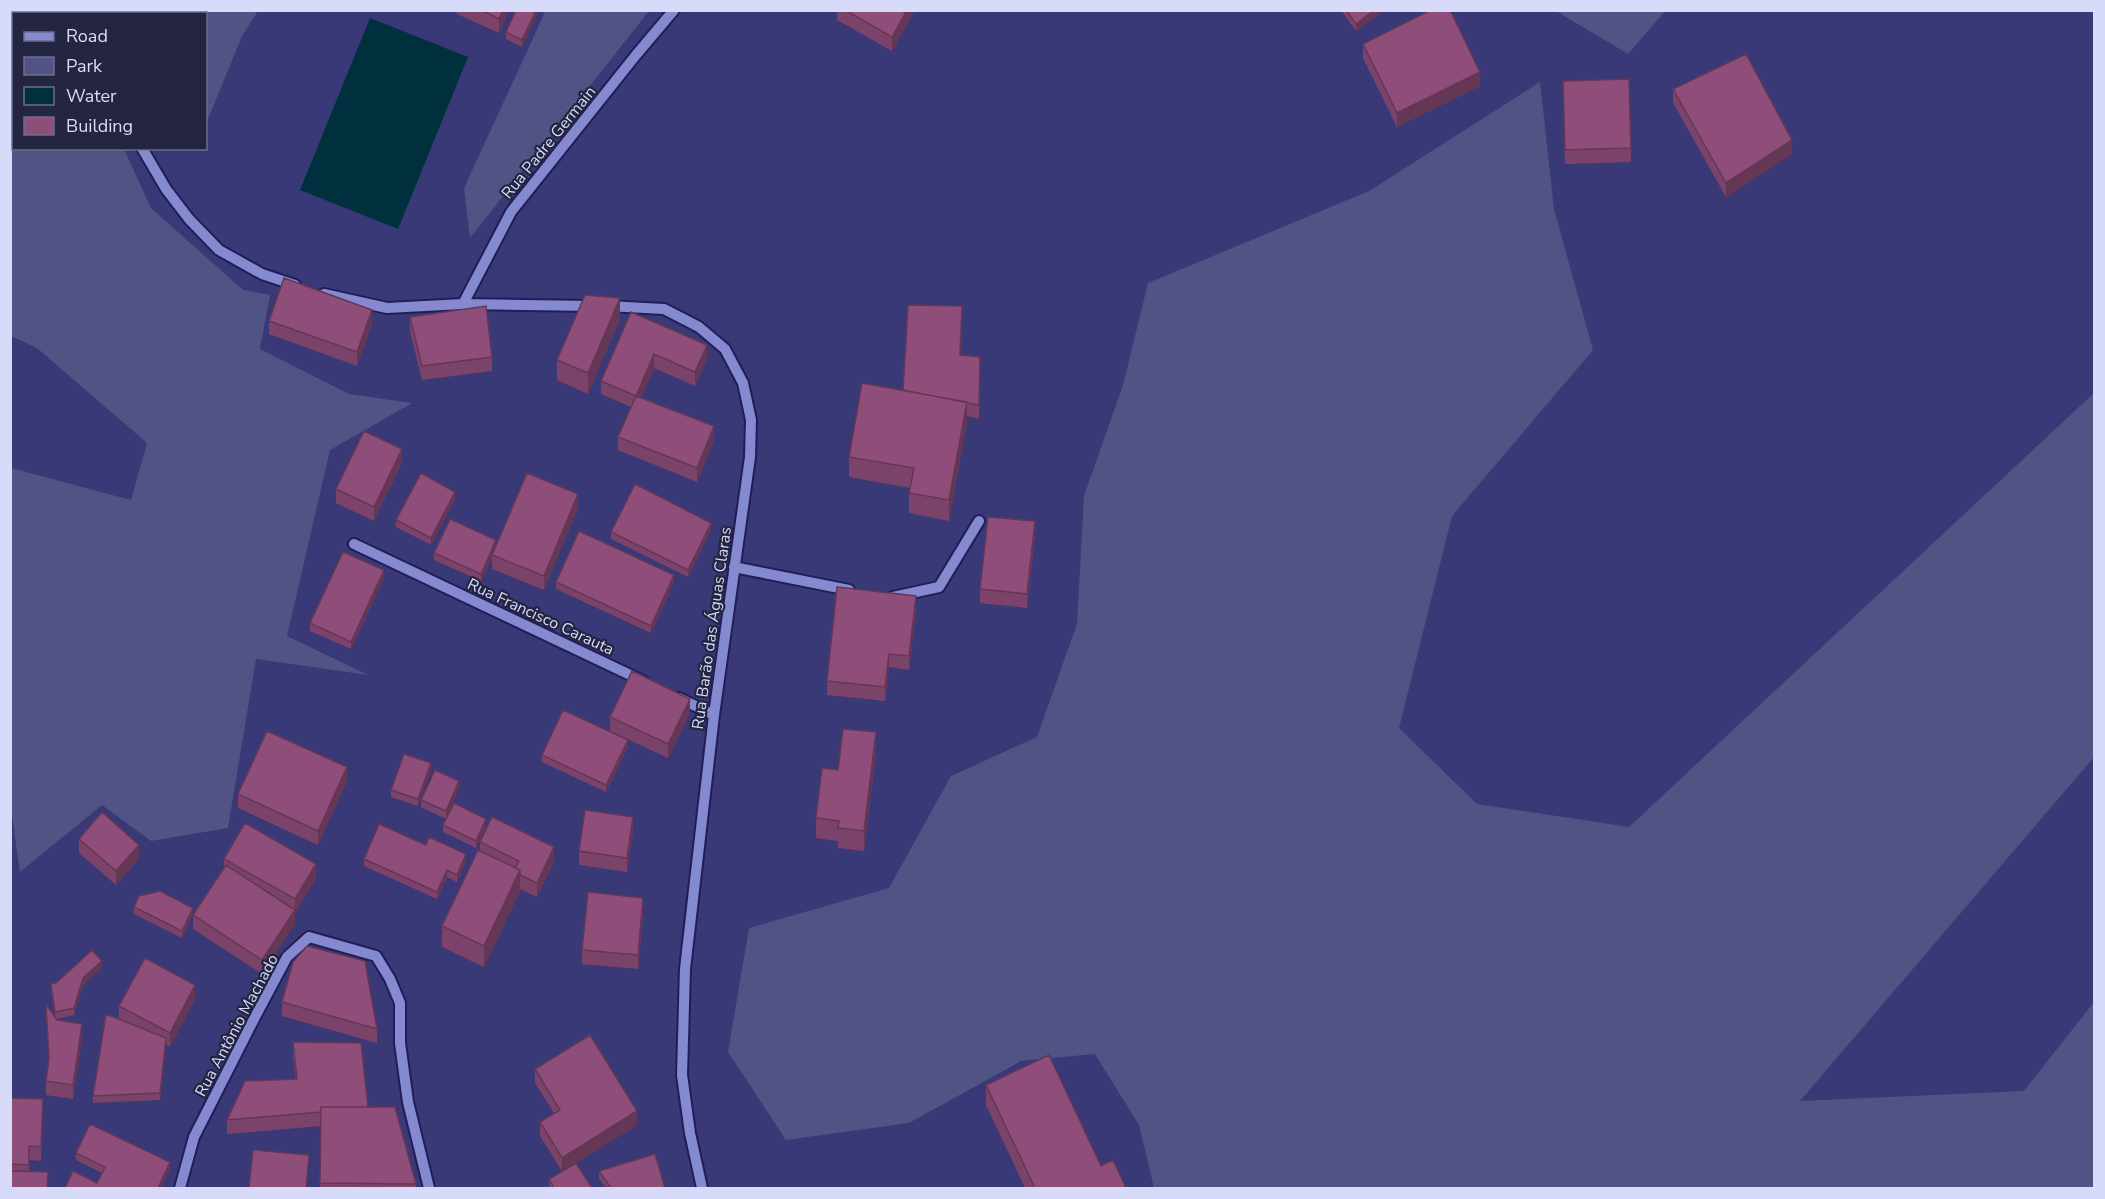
<svg xmlns="http://www.w3.org/2000/svg" width="2105" height="1199" font-family="'Nunito Sans',sans-serif">
<rect width="100%" height="100%" fill="#393977"/>
<!-- green -->
<path fill="#505383" d="M546,10l103,1 -179,227 -6,-50z
M10,11l1,-1 71,1 -13,3h-55l-1,12 -2,1z
M139,11h119l-16,25 -36,88v-110l-68,-1z
M1556,11h109l-37,43z
M1540,82l14,127 39,141 -141,166 -53,212 78,76 152,23 465,-434v364l-294,344 224,-10 70,-89v186h-940l-15,-63 -44,-71 -74,7 -112,62 -123,17 -58,-88 21,-124 140,-40 62,-112 86,-39 40,-113 7,-128 39,-111 25,-102 221,-92z
M10,124l3,6 1,18 110,1 27,59 92,82 27,5 -10,54 89,45 63,9 -82,47 -43,186 81,39 -112,-16 -28,169 -77,13 -49,-36 -82,67 -10,-70 1,-334 120,32 16,-57 -110,-95 -26,-12z"/>
<!-- water -->
<path fill="#00303d" d="M370,18l98,39 -70,172 -98,-39z"/>
<g fill="none" stroke-linecap="round" stroke-linejoin="round">
<!-- minor casing -->
<g stroke="#221d59" stroke-width="14">
<path id="minor" d="M100,10l1,4
M142,148l24,41 23,30 30,31 43,24 33,11
M324,294l63,14 76,-4 129,2
M463,304l48,-92 125,-157 38,-45
M607,306l57,3 35,18 26,22 18,34 8,37 -1,37 -36,258 -29,254 -3,106 8,58 12,55
M354,544l289,137
M734,567l115,23
M893,597l46,-10 40,-66
M679,698l35,17
M180,1188l14,-51 61,-120 32,-60 22,-20 67,19 14,23 10,24v40l8,59 21,86"/>
</g>
<!-- minor -->
<use href="#minor" stroke="#8589cf" stroke-width="10"/>
</g>
<!-- wall -->
<path fill="#7b4369" d="M457,10h52l-10,23 -42,-19z
M539,10l-17,37 -16,-8v-7z
M837,10h78l-23,41 -55,-31z
M1341,10h43l-28,21z
M1363,44l117,42 -83,41 -34,-69z
M14,52v18l-4,-8v-8z
M1673,89l119,65 -66,43 -53,-94z
M1563,95l68,53v14l-66,2z
M631,312l76,47 -12,27 -41,-18 -13,30 73,42 -17,42 -79,-32v-13l13,-30 -30,-13v-13z
M410,317l82,40v14l-70,9 -12,-49z
M620,319l-32,75 -31,-14v-20z
M962,320l-1,35 19,2 -1,62 -12,-3v6l-18,99 -40,-8v-20l1,-5 -61,-11v-20l54,-67z
M269,321l103,3 -15,42 -88,-32z
M402,463l-28,58 -38,-18v-14z
M455,499l-24,46 -35,-18v-7z
M578,508l-34,82 -52,-21v-12l-11,24 -47,-21v-7l62,-8z
M711,530l-23,47 -77,-38v-7z
M1035,535l-8,73 -47,-5v-14z
M384,578l-33,71 -41,-18v-8z
M556,582h118l-23,51 -95,-44z
M916,610l-7,60 -20,-3 -4,34 -58,-6v-14z
M690,713l-22,45 -58,-27v-14z
M628,747l-22,45 -64,-30v-7z
M876,753l-12,98 -26,-3v-7l-22,-3v-20l22,-48z
M431,770l-13,36 -27,-9v-7z
M347,781l-29,64 -80,-37v-14z
M459,788l-13,31 -25,-12v-7z
M443,825l43,1 -10,22 -33,-16z
M633,831l-6,41 -48,-7v-14z
M79,839l60,20 -23,26 -37,-32z
M480,842l74,19 -17,36 -17,-8v2l-36,76 -42,-20v-21l38,-75z
M426,845l40,16 -9,21 -10,-5 -10,22 -73,-33v-7z
M224,859l92,19 -21,35v11l-33,50 -69,-45v-14l31,-47z
M134,907l59,1 -11,30 -48,-24z
M643,912l-5,57 -56,-5v-14z
M102,968l-19,17 -9,30 -18,4 1,1 25,18 -9,61 -27,-4v-14l3,-19 -3,-58 9,13 -4,-26v-7z
M195,999l-25,48 -4,-3 -6,56 -67,3v-7l26,-77v-13z
M282,1002l95,27v14l-95,-27z
M293,1042l75,65 48,77v4h-96l1,-62 -94,8v-14l69,-41 -3,-23z
M535,1069l102,56 -61,38 16,25h-43v-9l13,-8 -22,-35v-14l14,-9 -19,-30z
M986,1085l115,81 25,22h-101l-39,-83z
M10,1098l33,15 -2,48 -12,-1v11l-19,17z
M76,1153l94,16 -73,14 5,-10 -26,-13z
M599,1171l66,17h-59l-7,-10z"/>
<!-- shaded-wall -->
<path fill="#643755" d="M503,10h6l-10,23v-14z
M536,10h3l-17,37v-7z
M907,10h8l-23,41v-14z
M1374,10h10l-28,21v-7z
M1480,72v14l-83,41v-14z
M1792,140v14l-66,43v-14z
M620,298v21l-32,75v-21z
M372,310v14l-15,42v-14z
M707,345v14l-12,27v-14z
M654,354v14l-18,42v-14z
M967,402v20l-18,99v-21z
M714,426v14l-17,42v-14z
M402,449v14l-28,58v-14z
M455,492v7l-24,46v-7z
M578,494v14l-34,82v-14z
M1035,521v14l-8,73v-14z
M711,523v7l-23,47v-7z
M496,540v7l-4,8v2l-11,24v-7z
M384,570v8l-33,71v-7z
M674,575v7l-23,51v-7z
M916,596v14l-7,60v-14z
M889,654v13l-4,34v-14z
M690,699v14l-22,45v-14z
M876,732v21l-12,98v-20z
M628,740v7l-22,45v-7z
M431,763v7l-13,36v-7z
M347,767v14l-29,64v-14z
M459,781v7l-13,31v-8z
M633,817v14l-6,41v-14z
M486,819v7l-10,22v-7z
M139,845v14l-23,26v-14z
M554,847v14l-17,36v-14z
M466,854v7l-9,21v-7z
M316,864v14l-21,35v-14z
M447,870v7l-10,22v-7z
M520,870v21l-36,76v-21z
M643,898v14l-5,57v-14z
M193,908v7l-11,23v-7z
M295,910v14l-33,50v-14z
M102,961v7l-19,17 -9,30v-7l9,-30z
M195,985v14l-25,48v-14z
M82,1024v14l-9,61v-14z
M166,1038v8l-6,54v-7z
M637,1111v14l-75,47v-14z
M170,1162v7l-9,19h-3z"/>
<!-- building -->
<path fill="#8f4e7a" stroke="#643755" stroke-width="1.5" d="M481,10h22l-4,9z
M516,10h20l-14,30 -16,-8z
M845,10h62l-15,27z
M1346,10h28l-18,14z
M1431,10h19l30,62 -83,41 -34,-69z
M14,52v10l-4,-8z
M1746,54l46,86 -66,43 -53,-94z
M1629,79l2,69 -66,2 -2,-69z
M284,278l88,32 -15,42 -88,-31z
M585,295l35,3 -32,75 -31,-13z
M908,305l54,1 -2,49 20,2 -1,48 -76,-15z
M486,306l6,51 -70,9 -12,-49z
M631,312l76,33 -12,27 -41,-18 -18,42 78,30 -17,42 -79,-31 18,-41 -35,-15z
M862,383l105,19 -18,98 -40,-7 5,-25 -65,-11z
M364,431l38,18 -28,58 -38,-18z
M421,473l34,19 -24,46 -35,-18z
M527,473l51,21 -34,82 -52,-21z
M635,484l76,39 -23,47 -77,-38z
M988,517l47,4 -8,73 -47,-5z
M450,519l46,21 -15,34 -47,-21z
M579,531l95,44 -23,51 -95,-44z
M343,552l41,18 -33,72 -41,-19z
M837,587l79,9 -7,60 -20,-2 -4,33 -58,-6z
M632,671l58,28 -22,45 -58,-27z
M563,710l65,30 -22,45 -64,-30z
M843,729l33,3 -12,99 -26,-3 1,-7 -23,-3 6,-50 16,2z
M267,731l80,36 -29,64 -80,-37z
M404,754l27,9 -13,36 -27,-9z
M435,770l24,11 -13,30 -25,-11z
M454,803l32,16 -10,22 -33,-16z
M585,810l48,7 -6,41 -48,-7z
M102,812l37,33 -23,26 -37,-32z
M492,817l62,30 -17,36 -17,-8v-5l-5,-2 4,-7 -39,-19z
M245,823l71,41 -21,35 -71,-40z
M379,824l47,21 3,-8 37,17 -9,21 -10,-5 -10,22 -73,-33z
M478,850l42,20 -36,76 -42,-20z
M226,865l69,45 -33,50 -69,-45z
M160,891l33,17 -11,23 -48,-24 5,-11z
M588,892l55,6 -5,57 -56,-5z
M307,946l58,15 12,68 -95,-27 11,-40z
M92,950l10,11 -19,17 -9,30 -19,4 -4,-28 5,-1z
M145,958l50,27 -25,48 -51,-27z
M46,1004l11,16 25,4 -9,61 -27,-4 3,-23z
M106,1014l60,24 -6,55 -67,3z
M590,1035l47,76 -75,47 -22,-36 20,-12 -25,-41z
M293,1042l68,1 7,64h-47v5l-94,8 18,-39 52,-2z
M1049,1055l52,111 12,-6 13,28h-91l-49,-103z
M10,1098l33,1 -2,48 -12,-1v19l-19,-1z
M321,1107h74l21,77 -96,-1z
M90,1124l80,38 -12,26h-93l8,-17 24,12 8,-16 -29,-14z
M253,1150l56,5 -3,33h-57z
M655,1154l10,34h-54l-12,-17z
M576,1163l16,25h-39h1l-5,-9z
M10,1171l38,1 -1,16h-37z"/>
<g text-anchor="middle" stroke-width="4.5" stroke-linejoin="round" paint-order="stroke">
<!-- street labels -->
<g font-size="16" fill="#d7daf9" stroke="#242541">
<text transform="translate(548 142) rotate(-51)" y="6">Rua Padre Germain</text>
<text transform="translate(541 616) rotate(25)" y="6">Rua Francisco Carauta</text>
<text transform="translate(711 628) rotate(-82)" y="6">Rua Barão das Águas Claras</text>
<text transform="translate(236 1025) rotate(-62)" y="6">Rua Antônio Machado</text>
</g>
</g>
<!-- border -->
<rect width="2105" height="1199" fill="none" stroke="#d7daf9" stroke-width="24"/>
<!-- legend -->
<rect x="12" y="12" width="195" height="138" fill="#242541" stroke="#6c6d8b" stroke-width="1.5"/>
<rect x="24" y="32" width="30" height="9" fill="#8589cf" stroke="#6c6d8b" stroke-width="1.5"/>
<text x="66" y="42" font-size="18" fill="#d7daf9">Road</text>
<rect x="24" y="57" width="30" height="18" fill="#505383" stroke="#6c6d8b" stroke-width="1.5"/>
<text x="66" y="72" font-size="18" fill="#d7daf9">Park</text>
<rect x="24" y="87" width="30" height="18" fill="#00303d" stroke="#6c6d8b" stroke-width="1.5"/>
<text x="66" y="102" font-size="18" fill="#d7daf9">Water</text>
<rect x="24" y="117" width="30" height="18" fill="#8f4e7a" stroke="#6c6d8b" stroke-width="1.5"/>
<text x="66" y="132" font-size="18" fill="#d7daf9">Building</text>
</svg>
